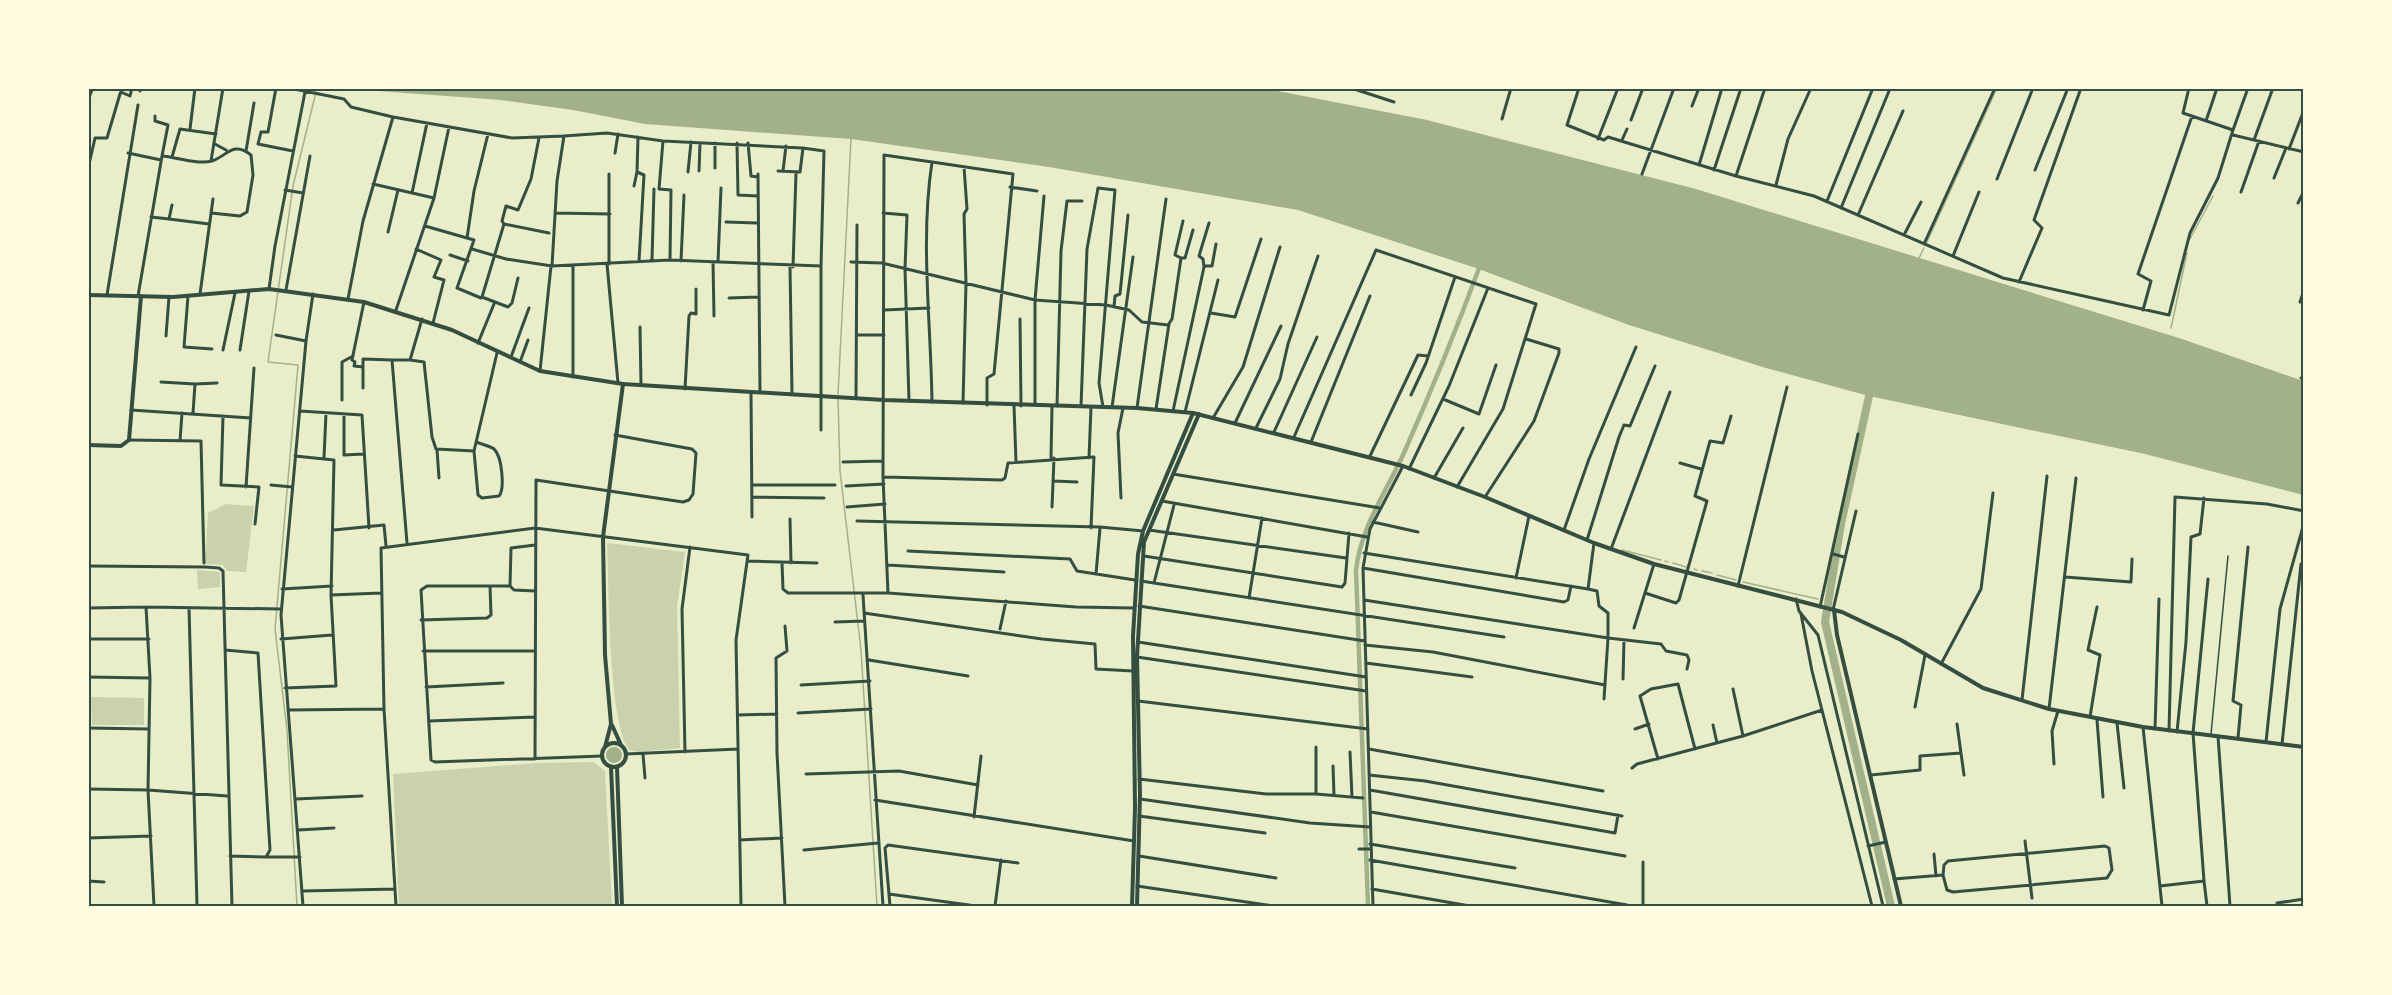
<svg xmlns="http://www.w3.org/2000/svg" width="2392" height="995" font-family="Helvetica,sans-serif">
<rect width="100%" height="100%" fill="#e9edc9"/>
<!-- green -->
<path fill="#cad2ad" d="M226,504l28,2 -8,66 -19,-1 -4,-6 -18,-1 3,-51z
M607,543l78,9 -8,54 3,142 -41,4 -10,-2c-21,-30 -20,-165 -22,-207z
M197,570l23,2v15l-22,2z
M91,697l53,1v27h-52z
M594,762l11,9 7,135h-213l-6,-132 144,-11z"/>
<!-- water -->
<path fill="#a3b18a" d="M1262,88l165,32 269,69 483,149 124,43v114l-158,-41 -276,-58 -103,-28 -137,-43 -153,-57 -178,-58 -249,-43 -198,-28 -206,-15 -72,-14 -72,-10 -150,-11z
M606 755a8 8 0 1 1 16 0a8 8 0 1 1-16 0Z"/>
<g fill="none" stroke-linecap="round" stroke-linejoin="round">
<!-- stream -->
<path stroke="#a3b18a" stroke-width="1.5" d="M2190,239l23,-43
M1927,242l70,-154
M1918,260l6,-12
M2171,328l16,-75
M838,394l13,-255
M838,399l2,72 21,179 16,256
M1622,550l39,10
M1665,561l3,1
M1673,563l13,4
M1694,569l3,1
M1702,571l10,2
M1717,575l19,5
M1743,582l75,17
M1826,601h1
M297,906l-10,-176 -12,-101 23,-264 -30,-3 25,-176 24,-98"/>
<!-- canal -->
<path stroke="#a3b18a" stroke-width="4.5" d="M1368,906l-12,-336c5,-43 29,-76 47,-115 28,-63 54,-127 78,-192"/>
<!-- river -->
<path stroke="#a3b18a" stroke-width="8" d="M1869,396l-28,128 -16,98 66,284"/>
<!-- service -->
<path stroke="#344e41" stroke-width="1.5" d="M2211,734l17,-178"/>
<!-- minor -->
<path stroke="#344e41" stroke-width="3" d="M228,88l3,1
M276,88l-8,44h-7l-3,12 35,7
M289,88l55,11 7,8 42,10
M1351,88l43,14
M1579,88l-12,37 37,15 4,-3 128,39 78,20 189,82 166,37 21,-82 28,-55 15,-48
M2189,88l-6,25 50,17 15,-42
M140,91v-3
M88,100l4,-10 -2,-2
M1692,106l7,-18
M155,116v5l13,4 -6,31
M1502,119l9,-31
M1631,120l12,-32
M2206,121l11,-33
M190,129l5,-41
M2233,135l71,17
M638,137l-1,35 7,3 -5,86
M1598,139l20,-51
M1622,140l5,-11
M2254,140l19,-52
M663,141l-4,48 12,1 -1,70
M737,143l1,52 20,1
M748,143l3,33 7,1
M215,144l11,6
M2289,149l15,-39
M246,151l8,-48
M128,153l33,7
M615,153l3,-19
M172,157l8,-28 36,5
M211,161l12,-73
M1699,165l23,-77
M715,168v-25
M88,169l7,-31h12l13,-44 1,-2 9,4 2,-8
M1714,170l27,-82
M2035,170l33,-82
M699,171l1,-28
M783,171l3,-25
M688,172l3,-30
M609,174v90
M758,174l2,217
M1642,174l32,-86
M1736,176l29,-88
M2274,178l12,-30
M1997,179l36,-91
M373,184l61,14
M1776,185l12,-46 23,-51
M634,186l3,-14
M1010,187l27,4
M285,190l18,3
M2241,192l18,-51
M412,193l15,-70
M1827,201l46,-113
M2298,203l6,-12
M172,205l-3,14 40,5
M1841,208l48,-117
M555,213l55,1
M883,213l24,2 -2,54 4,132
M1858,215l45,-104
M151,217l18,2
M726,222l31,1
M504,224l-2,-3 4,-15 12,4 13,-31 8,-41
M425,226l49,14 -17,48 24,10
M388,232l10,-42
M1904,235l17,-33
M467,238l7,-47 14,-57
M1924,244l71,-156
M416,249l25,11 -7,17 10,3 -11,43
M472,249l34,10 46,7 118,-6 151,6 3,-115 -21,-3 -3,24 -22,-1
M450,255l18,6
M1953,256l26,-64
M1181,258h4l8,-28
M652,260l2,-71
M681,261l3,-66
M713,262l1,54
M718,262l3,-74
M851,262l31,1 153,37 71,5 23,5 13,12 26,3 4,-6 9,-61 -6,-3 8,-34
M607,264l11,119
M552,266l5,-85 7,-45 43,-3 56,8 139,7
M573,266v111
M1204,266h8l4,-22
M790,267l2,126
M793,267l3,-94
M518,278l-6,25 -4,4 -26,-10 22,-73 45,9
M2019,282l23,-54 -8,-8 47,-132
M269,289l6,-43 30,-154
M286,290l24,-134
M200,294l13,-95
M107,295l31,-190
M138,296l24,-140c14,1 36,9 50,5 14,-4 21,-21 39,-6l2,20 -6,37 -7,4 -29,-3
M188,296l-4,51 28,2
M729,298l29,-1
M348,299l15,-78 30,-104 119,21 52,-2
M2300,302l4,-12
M1114,307l1,-11 5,-2 8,-79
M396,310l38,-112 15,-71
M884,310l45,-2
M2143,310l8,-29 -13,-7 54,-158
M1211,313l24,4 26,-78
M1020,319l1,87
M640,327l1,58
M276,335l30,6
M857,335h27
M166,336l3,-39
M478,343l16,-39
M223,350l12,-57
M240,350l9,-59
M511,357l18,-49
M410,360l14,2 8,75 4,12 38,2
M520,362l8,-22
M363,367l-9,-1 1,-4 -3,-2 12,-58
M540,371l11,-105
M2301,378h3
M161,382l34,2
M363,388v-29l29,1
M685,389l4,-73 2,-3 5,1v-25
M751,392l1,125
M1411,395l15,-32 29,-86
M856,398l1,-173
M1443,399l36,15 17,-49
M342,400v-38l11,-6
M932,402c-1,-80 -12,-161 0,-240l81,12 -19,200 -7,4v27
M963,403l3,-120 -2,-69 3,-5 -3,-42
M1035,404v-104l9,-104
M1014,406l2,56
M1057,406l4,-155 6,-50h15
M1081,406l6,-157 11,-61 17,2 -16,193 4,24
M1112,407l21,-150
M1137,408l29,-209
M1156,409l13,-85
M131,410l120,8
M300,411l62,4 7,113
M1173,411l31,-144 -1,-8 -4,-3 10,-33
M1185,412l33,-132
M193,413l2,-29 22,-1
M344,414v41l20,-1
M223,416l-2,69 38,2 -4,37
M1213,418l30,-51 37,-120
M1235,423l46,-97
M1256,428l24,-49 8,-35 30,-88
M821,430v-164
M1274,432l43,-95
M1294,437l82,-187 160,54 -33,105 -46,78
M129,440l72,1 3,122
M180,441l2,-28
M476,442c5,2 14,4 18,7 8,7 11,40 5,47l-17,2 -4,-3 -4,-44 23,-98
M1311,442l59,-146
M437,450l2,28
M1370,456l48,-101 10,1
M324,458l2,-45
M1051,458l1,-52
M1089,458l2,-51
M843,462l40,-1
M1680,463l21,6
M1409,469l40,-83 39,-98
M1173,474l207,34
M884,477l118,3 3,-2 3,-15 86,-6 -3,71
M1434,478l29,-50
M1054,481l23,1
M271,485l21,2
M752,485h83
M846,486l38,-2
M246,487l8,-119
M752,497l72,1
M1485,497l49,-76 25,-68v-4l-33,-10
M1121,498l-3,-65 5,-25
M1162,501l205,36
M847,507l38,-3
M1052,507l2,-49
M790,519l1,44
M857,521l243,6 43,4
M1373,522l45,10
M334,530l50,-5 2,21
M1149,530l197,28
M1564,530l25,-71 47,-112
M1587,540l32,-103 5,-12 6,1 25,-60
M407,543l-15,-183h18l12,-41
M535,545l-24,3 -1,38h-83l-6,4 10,170 4,2 167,-6
M1611,549l59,-157
M908,551l162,8 7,12 58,9
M1364,553l224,36 6,-46
M1833,554l11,3
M1144,556l198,31 3,-4 4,-50
M748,561l69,2
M782,563l1,26 5,4h100l-5,-116 1,-322 48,7
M888,565l116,7
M88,566l117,1 14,1 4,3 9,335
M1363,568l201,34 4,-2 3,-14
M1096,574l4,-46
M2065,577l66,5 1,-23
M1516,578l13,-62
M1141,581l363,56
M1154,583l20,-78
M510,586l4,4 21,1
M1738,586l49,-199
M282,589l50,-3
M888,593l188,14 57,1
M1645,593l31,10 3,-3 28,-99 -12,-5 15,-55 13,2 8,-27
M331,595l50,-2
M863,595l20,311
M1249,598l13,-80
M1796,599l3,12 19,24 65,271
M1364,600l244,38v-25l-9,-7 -2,-15 -9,-2
M1139,606l226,35
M1820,607l38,-173
M88,608l58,-1
M189,608l8,298
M1833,610l23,-99
M864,613l178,26 53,5 1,25 37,2
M1801,614l11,57 60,235
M421,620l66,-2 4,-3 -1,-29
M835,622l29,-1
M785,626l2,25 -11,7 1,95 8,153
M1634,628l20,-64
M1000,629l6,-28
M88,639h61
M281,639l51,-4
M1138,642l228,35
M1365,645l68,7 172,33
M225,650l33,3 12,197 -4,7 -36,-1
M423,651h112
M1137,657l229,34
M869,660l99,16
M1366,663l106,14
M1941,664l40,-75 12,-96
M88,677l62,1
M1623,679l1,-39
M801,685l69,-4
M426,687l77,-4
M285,688l51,-2 -5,-91 3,-135 -39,-4
M1733,689l10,47
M1604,699l4,-61 53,6 5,7 21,4 2,5 -2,9
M2022,700l25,-224
M1138,701l230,28
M1915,707l10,-52
M2049,709l27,-231
M288,710l96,-1
M798,713l73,-4
M738,715l39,-1
M2090,717l10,-62 -12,-5 9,-43
M2097,720l6,77
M429,721l106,-4
M2117,723l7,65
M1957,724l7,51
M1713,725l4,18
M2143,727l19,179
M88,728l61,1
M1635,729l14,-5
M2155,729l4,-130
M2169,731l6,-234 92,7 37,7
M2177,732l9,-90 5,-105 9,-3 4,-36
M2218,736l12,170
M2238,738l3,-33 -8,-4 15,-154
M2266,742l14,-133 24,-86
M2282,744l19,-180
M1316,747v46
M1369,749l234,42
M685,752l-3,-143 8,-62
M1350,752l2,45
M626,754l112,-5
M643,754l2,24
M535,759l1,-279 147,22 6,-2 4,-6 3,-41 -4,-4 -77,-14
M1658,759l-18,-63 11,-7 27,-5 17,65
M2054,764l-2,-33 6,-20
M1333,766l1,29
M1632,768l5,-4 106,-28 79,-26
M806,774l93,-3 79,14
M1369,775l56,6 197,35
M1871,775l49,-5v-14l41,-3
M1139,779l127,15h50l47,4
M88,789l60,1 79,6
M1370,790l245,43 3,-18
M296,799l66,-3
M1140,799l170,24 60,4
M875,800l259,41
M1371,812l254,44
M1139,816l126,17
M974,817l7,-61
M298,830l36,-2
M88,838l63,-2
M740,840l42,-2
M2025,841l7,57
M1370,844l145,24
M1868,846l18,-4
M1359,849h11
M804,850l74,-7
M1934,854l2,22
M1139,856l137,22
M266,857h34
M1370,860l257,45
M1894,879l49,-4 1,-10 4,-4 157,-15 4,2 3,22 -5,8 -154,14 -6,-2 -4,-15
M88,881l16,1
M2204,881l3,25
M1137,886l137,20
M2160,886l44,-5 -11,-148 15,-154
M1372,889l98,17
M303,891l92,-2
M889,894l87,12
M2277,903l27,-4
M154,906l-6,-116 2,-112 -4,-71 135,2
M303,906l-22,-291 25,-274 7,-47
M396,906l-12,-197 -3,-161 154,-20 213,27 -12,85 5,266
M890,906l-5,-58 3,-3 130,18
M995,906l6,-46
M1373,906l-10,-338 7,-39 33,-63
M1643,906v-44"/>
<!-- tertiary -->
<path stroke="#344e41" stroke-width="4" d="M88,445l33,1 8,-6 12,-144
M1834,610l3,25 64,271
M612,725l9,20
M602 755a12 12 0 1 1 24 0a12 12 0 1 1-24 0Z
M605,747l6,-23 -6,-69 -2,-118 20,-153
M611,767l6,139
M617,767l5,139
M1132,906l3,-98 -2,-172 5,-82 5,-23 50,-118
M1137,906l3,-111 -3,-138 7,-115 55,-128"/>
<!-- secondary -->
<path stroke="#344e41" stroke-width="4" d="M88,295l85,2 96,-8 95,13 88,28 88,41 83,13 261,16 253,8 56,5 210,53 82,31 109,46 60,21 188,48 59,28 82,48 66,21 94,18 161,20"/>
</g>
<!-- border -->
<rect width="2392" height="995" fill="none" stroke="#fefae0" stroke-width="180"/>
<rect x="90" y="90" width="2212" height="815" fill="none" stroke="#344e41" stroke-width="2"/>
</svg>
